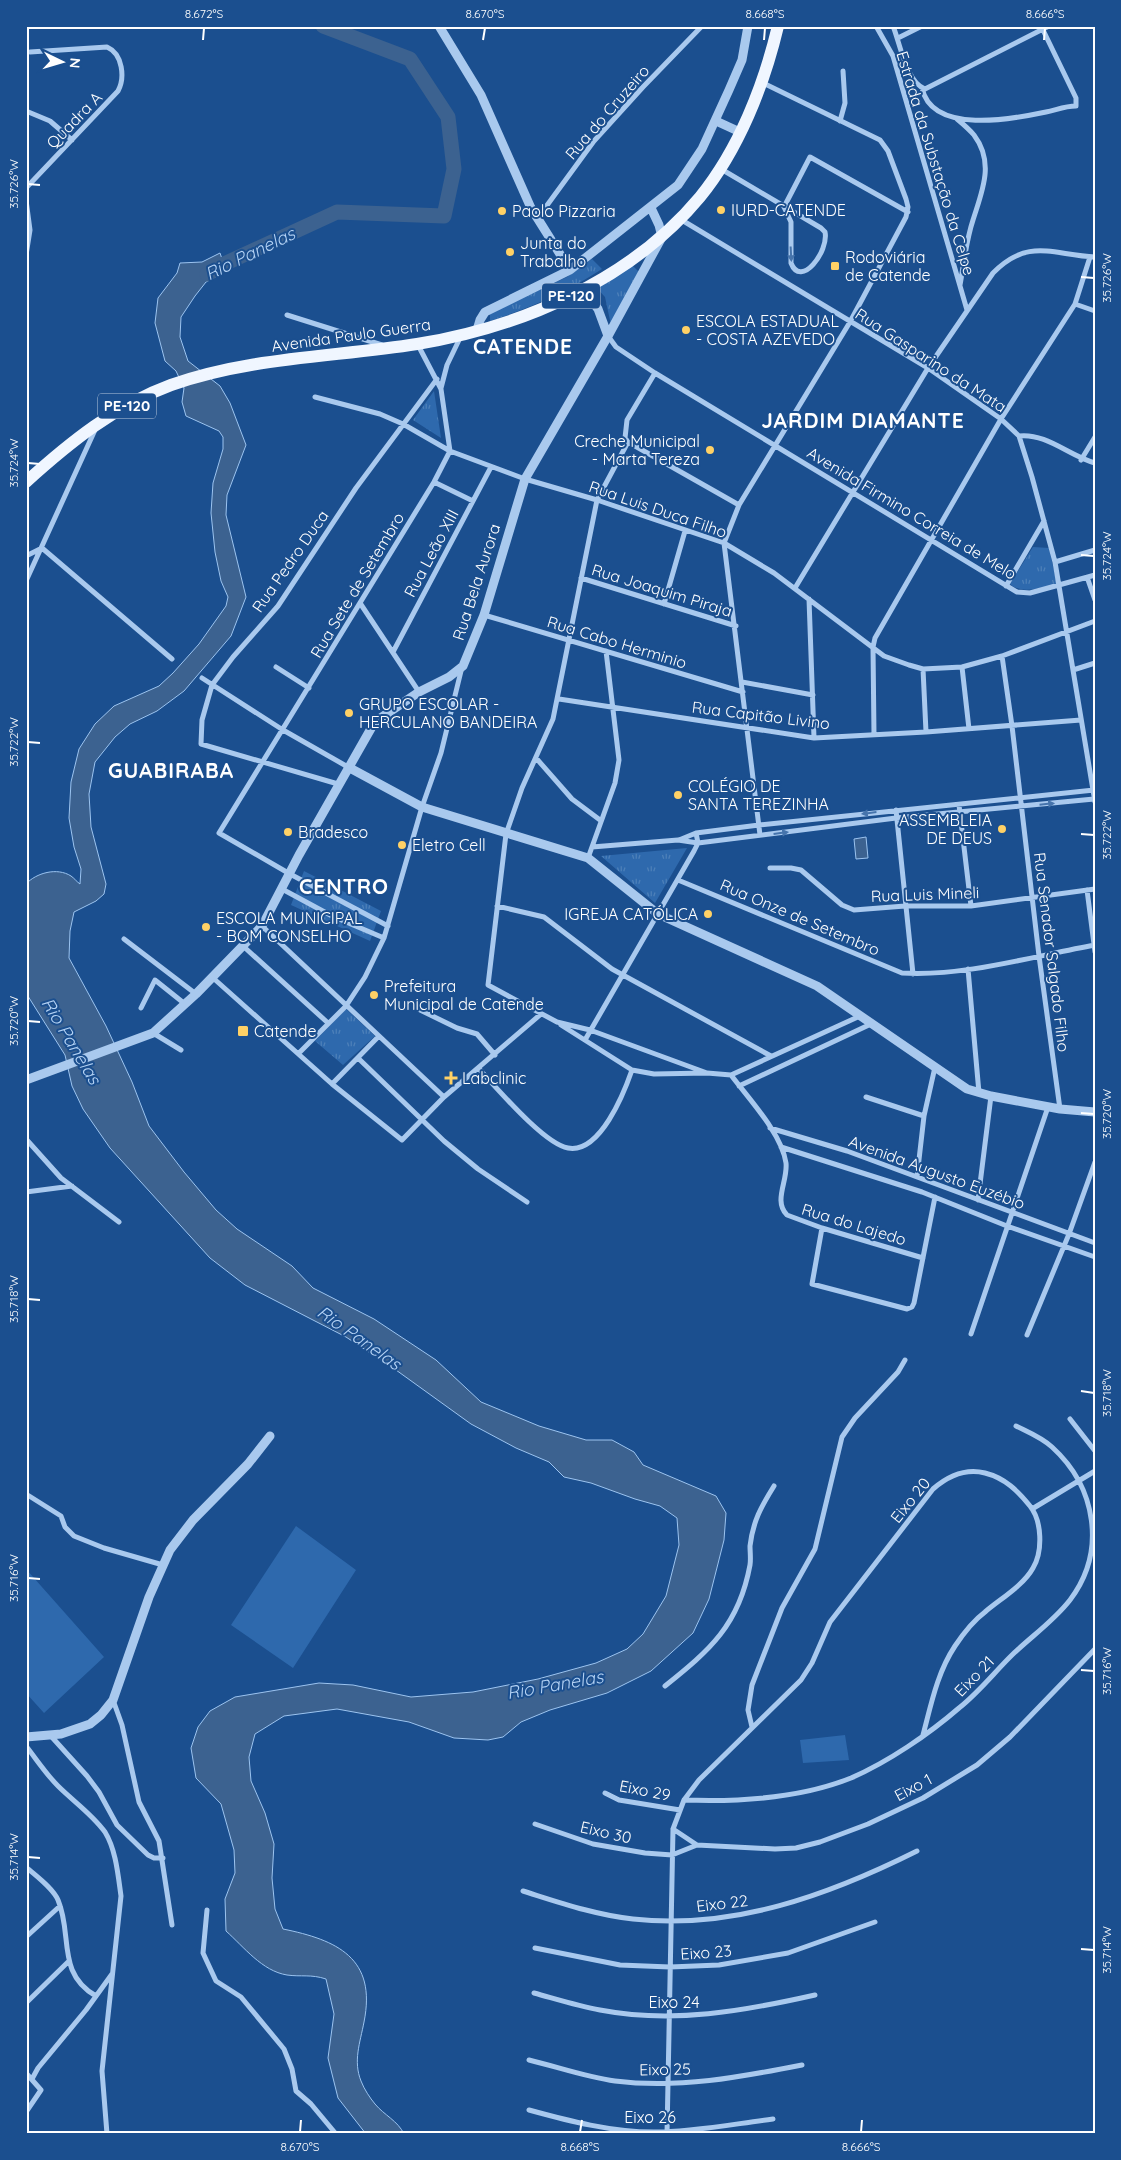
<svg xmlns="http://www.w3.org/2000/svg" width="1121" height="2160" font-family="Quicksand,sans-serif">
<defs>
<pattern id="park-tufts" width="24" height="20" patternUnits="userSpaceOnUse" patternTransform="scale(1.25)"><rect width="24" height="20" fill="#2e69ad"/><path d="M3 7l-1-3M5 7V3M7 7l1-3M15 17l-1-3M17 17v-4M19 17l1-3" fill="none" stroke="#4d80b9"/></pattern>
</defs>
<rect width="100%" height="100%" fill="#1b4f8f"/>
<!-- green -->
<path fill="#2e69ad" d="M296,1526l60,44 -63,98 -62,-43z
M26,1569l78,88 -60,56 -18,-20z
M845,1735l4,25 -46,3 -3,-23z"/>
<!-- park -->
<path fill="url(#park-tufts)" d="M592,259l10,10c-35,23 -72,39 -112,52v-8l77,-36z
M630,263l10,10 -29,52 -6,-28 -10,-11z
M434,391l7,47 -28,-18z
M1033,547l16,1 8,36c-14,3 -35,11 -47,0z
M687,848l-32,55 -54,-47z
M304,871l77,40 -11,30 -79,-36z
M346,1009l29,27 -32,29 -28,-24z"/>
<!-- water -->
<path fill="#3c6290" stroke="#9cc4f0" d="M220,253l6,18 -20,11 -11,14 -14,21 -1,20 8,24 32,25 10,17 16,42 -19,50 -1,20 20,82 -15,39 -47,55 -27,20 -27,13 -15,13 -20,25 -6,32 2,33 15,57 -2,10 -8,7 -22,11 -4,19 -1,27 37,68 26,56 17,44 35,46 32,38 21,19 55,37 21,22 61,31 62,41 45,42 58,24 47,14h26l22,12 9,13 73,31 10,17 -2,27 -15,59 -16,34 -42,38 -44,22 -57,17 -29,12 -18,15 -15,3 -34,-2 -45,-16 -72,-13 -53,7 -29,18 -6,23 2,24 14,32 9,31 -2,34 3,31 8,20c54,11 94,29 81,93 -4,21 -11,39 -3,59 3,8 9,17 14,23 9,11 23,17 29,30h-38l-28,-36 -10,-40 6,-44 -8,-35c-15,-5 -25,-2 -39,-4 -25,-4 -43,-28 -61,-44l-1,-32 10,-26 -1,-23 -13,-46 -25,-26 -5,-30 7,-21 12,-16 25,-14 84,-14 34,2 58,12 62,-5 65,-13 58,-16 31,-14 16,-15 23,-38 13,-51 -2,-27 -17,-12 -25,-7 -44,-16 -27,-6 -15,-15 -33,-14 -45,-24 -75,-54 -50,-33 -101,-52 -35,-27 -100,-110 -27,-39 -11,-23 -7,-31 -39,-62v-109c10,-11 31,-17 45,-8 3,2 6,6 9,8l1,-15 -7,-22 -5,-29 2,-36 8,-33 16,-25 19,-18 45,-20 14,-13 26,-29 27,-38 2,-9 -7,-16 -6,-29 -4,-39 2,-30 10,-34v-12l-4,-6 -33,-15 -4,-14 2,-14 -8,-17 -11,-10 -10,-38 3,-25 19,-25 3,-10 22,-1z
M866,837l2,21 -12,1 -2,-20z"/>
<g fill="none" stroke-linecap="round" stroke-linejoin="round">
<!-- river -->
<path stroke="#3c6290" stroke-width="15" d="M207,274l17,-10 113,-52 107,4 10,-47 -6,-52 -38,-58 -87,-33"/>
<!-- minor -->
<path stroke="#a9c9ee" stroke-width="5" d="M876,26l17,30 74,254
M893,26c7,17 13,56 32,63l124,-63
M898,38l24,-12
M922,88c10,47 91,31 124,24 10,-2 19,-6 30,-6v-8l-33,-68
M26,111l24,10 22,19
M957,119c6,5 12,10 17,16 21,28 8,56 -1,85 -7,21 -9,43 -13,65
M840,121l5,-18 -2,-32
M721,169l100,59 4,4c4,19 -24,57 -34,31v-41l-7,-15
M26,188l92,-97c7,-13 5,-37 -11,-44l-77,5
M26,200l4,30 -4,25
M784,207l26,-50 98,55
M537,219l57,-78 49,-54 59,-61
M680,219l248,149 73,51 18,17 13,41 23,85 40,240
M1075,304l20,7
M287,315l95,30
M608,336l8,11 39,26 362,219 13,1 65,-18
M418,345l23,44 9,62
M441,388l6,-23 13,-27
M315,397l65,17 23,10 47,27 75,28 72,21 127,43 50,30 110,83 25,9 14,4 39,-2 40,-11 93,-35
M1019,436c28,-3 50,20 76,27
M628,442l-31,58 -44,219 -31,69 -16,46 -18,151 69,37 33,8 117,43
M628,442l111,63
M628,442l-3,-4 2,-18 28,-47
M1081,460l14,-23
M434,482l39,19
M42,548l130,111
M26,556l16,-8
M1055,562l40,-12
M1087,577l8,23
M581,578l155,48
M26,581l69,-151
M1006,586l38,-65
M795,588l133,-220 65,-95c36,-36 59,-18 102,-16
M809,599l5,139
M360,603l59,89
M664,604l21,-73
M484,615l259,77
M393,652l98,-185
M1002,656l10,70 27,230 21,153
M276,667l33,21
M962,667l7,62
M923,669l3,63
M1073,670l22,-7
M202,678l81,52 65,37
M742,682l71,13
M559,699l255,39 112,-6 155,-12
M874,735l-1,-88 2,-9 126,-219 74,-115 15,-47
M536,758l36,41 28,21
M338,784l-137,-40 1,-24 10,-35 21,-28 45,-51 78,-118 81,-109
M959,805l12,101
M896,810l17,164
M760,835l-36,-292 15,-38 111,-183 56,-105 2,-10 -2,-8 -18,-48 -8,-11 -119,-58
M679,840l17,-7 63,-8 335,-35
M592,847l86,-7 20,3 198,-25 198,-19
M588,858l27,-75 4,-23 -13,-109
M770,868h21l10,2 41,35 12,5 51,-4h66l124,-17
M678,880l224,93c61,4 132,-17 193,-28
M282,889l50,27 52,22
M1087,890l8,62
M497,906l47,11 68,52 159,87
M262,926l182,171
M388,926l-98,-52 -71,-41 215,-351 16,-31
M124,939l72,55
M243,946l85,77
M968,969l11,124
M212,977l120,107 70,56 42,-43 97,-83
M141,1008l14,-28 30,24
M416,1008l41,20 20,6 18,21
M561,1025l71,45 22,4 53,-1 24,2 129,-59
M153,1033l28,17
M585,1040l109,-189 4,-8 -2,-10
M299,1053l47,-47 19,-29 19,-39 38,-131 19,-54 21,-86
M358,1058l86,83 34,28 49,33
M479,1069c18,19 65,75 89,79 32,6 56,-55 64,-78
M731,1075c18,24 51,59 55,88 2,18 -13,38 1,52l35,13 101,30
M332,1084l47,-48
M739,1086l132,-62
M866,1097l58,19
M770,1128l77,23 248,92
M26,1139l35,39 58,44
M781,1147l141,45 85,34 88,31
M917,1177l7,-61 11,-49
M26,1192l46,-6
M978,1200l13,-104
M822,1228l-10,56 95,25 5,-2 2,-4 21,-106
M971,1334l77,-227
M1027,1335l42,-101 26,-72
M1070,1419l25,32
M26,1494l35,22 4,11 9,9 30,12 59,17
M1032,1509l63,-38
M665,1686c45,-36 74,-61 85,-121 1,-6 0,-13 0,-19 3,-25 11,-39 24,-60
M113,1700l9,25 17,77 20,39 13,84
M752,1727l-4,-17 4,-25 30,-77 33,-59 27,-112 13,-19 43,-46 7,-12
M50,1735l37,41 12,16 18,33 31,30 6,3h9
M26,1746c11,14 20,28 32,40 15,15 34,28 47,46 11,18 13,43 16,64l-19,175 5,63
M605,1793l14,7 61,10
M684,1800c55,2 115,-1 167,-22 37,-16 78,-44 108,-70 19,-15 34,-34 51,-51 19,-19 43,-35 60,-57 37,-49 26,-113 -18,-153 -11,-10 -24,-15 -36,-21
M535,1824l58,20 52,9 27,2 25,-10 78,4 21,-1 24,-6 48,-18 55,-26 54,-33 33,-28 85,-88
M673,1829l24,16
M26,1867c10,9 27,21 32,33 15,35 -2,73 38,96
M523,1891c35,11 72,24 110,28 100,11 196,-24 284,-68
M207,1910l-4,43 13,28 25,16 43,52 8,20 4,22 15,13 25,30
M26,1937l34,-31
M535,1948l85,17 50,2 49,-2 69,-12 87,-31
M534,1993c22,6 44,13 66,17 73,14 144,1 215,-15
M26,2003l43,-42
M529,2060c29,7 57,17 86,21 63,8 126,-4 187,-16
M26,2073l15,17 -15,22
M32,2079l6,-11 48,-58 26,-36
M529,2110c40,11 82,22 125,22 39,0 79,-8 119,-13
M667,2134l6,-305 11,-29 15,-20 102,-100 11,-17 18,-41 103,-133c15,-13 32,-21 52,-16 20,5 33,18 45,33 12,15 13,45 3,62 -10,18 -33,31 -48,44 -12,9 -22,22 -30,34 -18,27 -24,59 -32,89"/>
<!-- tertiary -->
<path stroke="#a9c9ee" stroke-width="9" d="M439,26l42,69 50,113 39,62
M716,121l24,11
M583,289l15,20 10,27
M477,330l3,-10 5,-8 85,-42 108,-85 24,-36 27,-59 13,-30 6,-34
M348,767l74,40 166,51 70,56 159,72 150,103 24,7 69,13 35,3
M26,1080l127,-47 43,-39 66,-68 37,-71 74,-130 6,-6 40,-27 30,-15 14,-11 21,-51 41,-136 83,-143 54,-99 -3,-12 -8,-17
M26,1737l35,-3 29,-10 11,-9 12,-15 36,-103 21,-47 23,-30 55,-56 22,-28"/>
<!-- primary -->
<path stroke="#f0f6ff" stroke-width="12" d="M26,482c43,-39 90,-77 145,-97 79,-28 164,-28 246,-41 105,-17 214,-64 283,-147 39,-48 64,-112 78,-171"/>
</g>
<!-- one-way arrows -->
<defs><path id="oneway-solid" d="M-6-.8H1V-3.2L6.5 0L1 3.2V.8H-6Z" transform="scale(1.25)"/></defs>
<g fill="#4674ac">
<use href="#oneway-solid" transform="translate(791 254) rotate(87)"/>
<use href="#oneway-solid" transform="translate(1047 804) rotate(-6)"/>
<use href="#oneway-solid" transform="translate(869 813) rotate(173)"/>
<use href="#oneway-solid" transform="translate(781 833) rotate(-7)"/>
</g>
<!-- ticks -->
<path fill="none" stroke="#fff" stroke-width="2" d="M203,40l1,-12M483,40l2,-12M764,40l1,-12M1044,40l1,-12M28,184l12,1M1081,277l13,1M28,463l12,1M1081,555l13,1M28,742l12,1M1081,834l13,1M28,1021l12,1M1081,1113l13,1M28,1299l12,1M1081,1391l13,2M28,1578l12,1M1081,1670l13,1M28,1857l12,1M1081,1949l13,1M300,2132l1,-12M580,2132l2,-12M861,2132l1,-12"/>
<!-- markers -->
<g fill="#ffd166" stroke="#1b4f8f" stroke-width="2">
<circle cx="721" cy="210" r="5"/>
<circle cx="502" cy="211" r="5"/>
<circle cx="510" cy="252" r="5"/>
<rect x="830" y="261" width="10" height="10" rx="2.5"/>
<circle cx="686" cy="330" r="5"/>
<circle cx="710" cy="450" r="5"/>
<circle cx="349" cy="713" r="5"/>
<circle cx="678" cy="795" r="5"/>
<circle cx="1002" cy="829" r="5"/>
<circle cx="288" cy="832" r="5"/>
<circle cx="402" cy="845" r="5"/>
<circle cx="708" cy="914" r="5"/>
<circle cx="206" cy="927" r="5"/>
<circle cx="374" cy="995" r="5"/>
<rect x="237" y="1025" width="12" height="12" rx="2.5"/>
<path d="M448.5 1070.5h5v5h5v5h-5v5h-5v-5h-5v-5h5z"/>
</g>
<g text-anchor="middle" stroke-width="4" stroke-linejoin="round" paint-order="stroke">
<!-- shield labels -->
<g fill="#1b4f8f" stroke="#bbcadd" stroke-width="1">
<rect x="542" y="283.5" width="58" height="25" rx="4"/>
<rect x="98" y="393.5" width="58" height="25" rx="4"/>
</g>
<g font-size="15" font-weight="bold" fill="#fff">
<text x="571" y="301">PE-120</text>
<text x="127" y="411">PE-120</text>
</g>
<!-- street labels -->
<g font-size="16" fill="#fff" stroke="#1b4f8f">
<text transform="translate(607 112) rotate(-49)" y="6">Rua do Cruzeiro</text>
<text transform="translate(74 120) rotate(-46)" y="6">Quadra A</text>
<text transform="translate(936 163) rotate(73)" y="6">Estrada da Substação da Celpe</text>
<text transform="translate(351 335) rotate(-8)" y="6">Avenida Paulo Guerra</text>
<text transform="translate(931 360) rotate(33)" y="6">Rua Gasparino da Mata</text>
<text transform="translate(658 509) rotate(19)" y="6">Rua Luis Duca Filho</text>
<text transform="translate(912 513) rotate(31)" y="6">Avenida Firmino Correia de Melo</text>
<text transform="translate(431 553) rotate(-62)" y="6">Rua Leão XIII</text>
<text transform="translate(290 561) rotate(-55)" y="6">Rua Pedro Duca</text>
<text transform="translate(476 582) rotate(-72)" y="6">Rua Bela Aurora</text>
<text transform="translate(357 585) rotate(-59)" y="6">Rua Sete de Setembro</text>
<text transform="translate(662 590) rotate(17)" y="6">Rua Joaquim Piraja</text>
<text transform="translate(617 642) rotate(17)" y="6">Rua Cabo Herminio</text>
<text transform="translate(761 715) rotate(7)" y="6">Rua Capitão Livino</text>
<text transform="translate(925 894) rotate(-2)" y="6">Rua Luis Mineli</text>
<text transform="translate(800 917) rotate(23)" y="6">Rua Onze de Setembro</text>
<text transform="translate(1052 952) rotate(83)" y="6">Rua Senador Salgado Filho</text>
<text transform="translate(937 1172) rotate(20)" y="6">Avenida Augusto Euzébio</text>
<text transform="translate(854 1224) rotate(17)" y="6">Rua do Lajedo</text>
<text transform="translate(910 1500) rotate(-51)" y="6">Eixo 20</text>
<text transform="translate(974 1676) rotate(-46)" y="6">Eixo 21</text>
<text transform="translate(913 1787) rotate(-28)" y="6">Eixo 1</text>
<text transform="translate(645 1790) rotate(11)" y="6">Eixo 29</text>
<text transform="translate(606 1832) rotate(13)" y="6">Eixo 30</text>
<text transform="translate(722 1903) rotate(-7)" y="6">Eixo 22</text>
<text transform="translate(706 1952) rotate(-4)" y="6">Eixo 23</text>
<text x="674" y="2008">Eixo 24</text>
<text transform="translate(665 2069) rotate(-1)" y="6">Eixo 25</text>
<text x="650" y="2123">Eixo 26</text>
</g>
<!-- poi labels -->
<g font-size="16" fill="#fff" stroke="#1b4f8f" text-anchor="start">
<text x="731" y="216">IURD-CATENDE</text>
<text x="512" y="217">Paolo Pizzaria</text>
<text x="520" y="249">Junta do<tspan x="520" dy="18">Trabalho</tspan></text>
<text x="845" y="263">Rodoviária<tspan x="845" dy="18">de Catende</tspan></text>
<text x="696" y="327">ESCOLA ESTADUAL<tspan x="696" dy="18">- COSTA AZEVEDO</tspan></text>
<text x="700" y="447" text-anchor="end">Creche Municipal<tspan x="700" dy="18">- Marta Tereza</tspan></text>
<text x="359" y="710">GRUPO ESCOLAR -<tspan x="359" dy="18">HERCULANO BANDEIRA</tspan></text>
<text x="688" y="792">COLÉGIO DE<tspan x="688" dy="18">SANTA TEREZINHA</tspan></text>
<text x="992" y="826" text-anchor="end">ASSEMBLEIA<tspan x="992" dy="18">DE DEUS</tspan></text>
<text x="298" y="838">Bradesco</text>
<text x="412" y="851">Eletro Cell</text>
<text x="698" y="920" text-anchor="end">IGREJA CATÓLICA</text>
<text x="216" y="924">ESCOLA MUNICIPAL<tspan x="216" dy="18">- BOM CONSELHO</tspan></text>
<text x="384" y="992">Prefeitura<tspan x="384" dy="18">Municipal de Catende</tspan></text>
<text x="254" y="1037">Catende</text>
<text x="462" y="1084">Labclinic</text>
</g>
<!-- water labels -->
<g font-size="18" font-style="italic" fill="#b5d3f5" stroke="#1b4f8f">
<text transform="translate(250 254) rotate(-26)" y="6">Rio Panelas</text>
<text transform="translate(71 1041) rotate(59)" y="6">Rio Panelas</text>
<text transform="translate(359 1338) rotate(35)" y="6">Rio Panelas</text>
<text transform="translate(555 1685) rotate(-10)" y="6">Rio Panelas</text>
</g>
<!-- district labels -->
<g font-size="21" font-weight="bold" letter-spacing="1" fill="#fff" stroke="#1b4f8f">
<text x="523" y="354">CATENDE</text>
<text x="863" y="428">JARDIM DIAMANTE</text>
<text x="171" y="778">GUABIRABA</text>
<text x="344" y="894">CENTRO</text>
</g>
</g>
<!-- border -->
<rect width="1121" height="2160" fill="none" stroke="#1b4f8f" stroke-width="55"/>
<!-- north arrow -->
<g transform="translate(62 62) rotate(95)" stroke="#1b4f8f" stroke-width="4" paint-order="stroke">
<path d="M0-4L9 19L0 12L-9 19Z" fill="#ffffff"/>
<text y="-8" font-size="14" font-weight="bold" text-anchor="middle" fill="#ffffff">N</text>
</g>
<rect x="28" y="28" width="1066" height="2104" fill="none" stroke="#fff" stroke-width="2"/>
<g font-size="12" text-anchor="middle" fill="#fff">
<text x="204" y="18">8.672°S</text>
<text x="485" y="18">8.670°S</text>
<text x="765" y="18">8.668°S</text>
<text x="1045" y="18">8.666°S</text>
<text transform="translate(14 184) rotate(-90)" y="4">35.726°W</text>
<text transform="translate(1107 278) rotate(-90)" y="4">35.726°W</text>
<text transform="translate(14 463) rotate(-90)" y="4">35.724°W</text>
<text transform="translate(1107 556) rotate(-90)" y="4">35.724°W</text>
<text transform="translate(14 742) rotate(-90)" y="4">35.722°W</text>
<text transform="translate(1107 835) rotate(-90)" y="4">35.722°W</text>
<text transform="translate(14 1021) rotate(-90)" y="4">35.720°W</text>
<text transform="translate(1107 1114) rotate(-90)" y="4">35.720°W</text>
<text transform="translate(14 1299) rotate(-90)" y="4">35.718°W</text>
<text transform="translate(1107 1393) rotate(-90)" y="4">35.718°W</text>
<text transform="translate(14 1578) rotate(-90)" y="4">35.716°W</text>
<text transform="translate(1107 1671) rotate(-90)" y="4">35.716°W</text>
<text transform="translate(14 1857) rotate(-90)" y="4">35.714°W</text>
<text transform="translate(1107 1950) rotate(-90)" y="4">35.714°W</text>
<text x="300" y="2151">8.670°S</text>
<text x="580" y="2151">8.668°S</text>
<text x="861" y="2151">8.666°S</text>
</g>
</svg>
